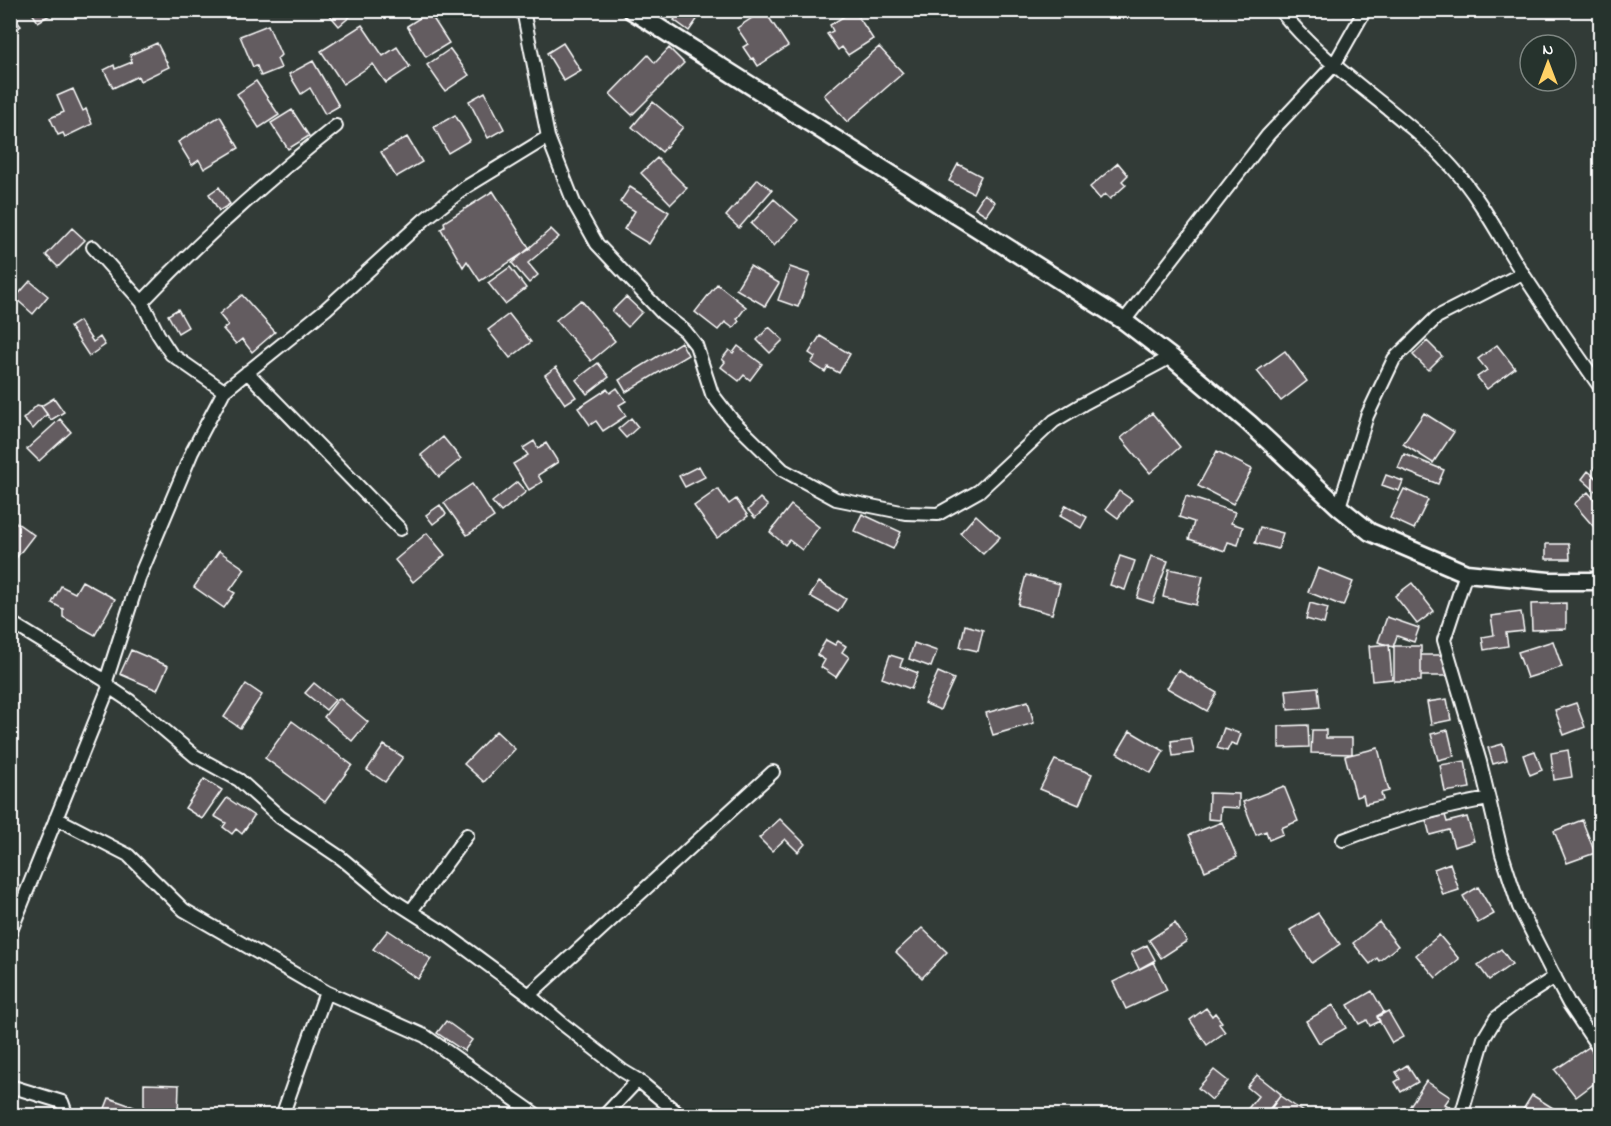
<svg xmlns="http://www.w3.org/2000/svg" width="1611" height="1126" font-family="'Indie Flower',sans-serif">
<rect width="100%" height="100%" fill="#323b37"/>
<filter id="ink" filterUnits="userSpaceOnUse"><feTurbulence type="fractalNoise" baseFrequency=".0167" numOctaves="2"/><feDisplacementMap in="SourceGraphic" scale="12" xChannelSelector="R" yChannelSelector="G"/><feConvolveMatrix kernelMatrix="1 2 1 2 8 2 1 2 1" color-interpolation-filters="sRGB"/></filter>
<g filter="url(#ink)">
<!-- building -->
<path fill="#645b60" stroke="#fff" stroke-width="1.5" d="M30,10h24l1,2 -17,10z
M330,10h28l-19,16 -11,-13z
M681,10h15l5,4 -12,17 -15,-11z
M764,10l24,36 -30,20 -5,-8 -2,1 -8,-12 5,-3 -11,-16z
M854,10l19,29 -25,16 -6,-8 -4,3 -11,-16 6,-3 -3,-6z
M429,12l20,31 -23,14 -19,-31z
M10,13l11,13 -11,8z
M268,25l13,30 -4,4 4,9 -20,8 -4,-10 -4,1 -13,-31z
M362,25l21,31 14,-9 13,20 -24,16 -13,-19 -30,20 -22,-33z
M157,43l12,24 -29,14 -2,-5 -25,12 -9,-18 10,-5 1,4 17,-7 -2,-7z
M563,43l18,28 -17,10 -17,-28z
M879,47l24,26 -56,49 -23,-27z
M669,48l15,15 -52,52 -22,-21 38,-39 7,8z
M450,49l19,26 -24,16 -18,-26z
M313,61l26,45 -14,8 -15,-26 -9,6 -12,-20z
M256,81l23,34 -20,13 -22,-34z
M73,89l10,22 3,-2 6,15 -27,13 -2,-4 -5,2 -8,-17 14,-6 -7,-16z
M485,92l19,37 -16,9 -19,-37z
M653,102l30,25 -21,25 -30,-25z
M292,110l17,26 -21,13 -17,-26z
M455,115l15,25 -22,13 -14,-26z
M220,116l19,32 -35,21 -5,-9 -7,5 -14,-23z
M407,137l15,25 -26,15 -15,-25z
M657,158l30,30 -16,16 -30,-31z
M1118,163l10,12 -6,6 4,4 -16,14 -5,-5 -5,5 -10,-12z
M958,164l23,12 -8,17 -24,-12z
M758,179l14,11 -33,38 -13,-12z
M219,187l11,17 -11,7 -10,-17z
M630,187l39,25 -20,32 -25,-15 11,-18 -15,-9z
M493,191l37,58 -50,32 -13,-20 -4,6 -22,-38 4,-3 -1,-4z
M984,194l11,8 -9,13 -11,-7z
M774,199l24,21 -24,26 -23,-22z
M72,228l13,12 -27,27 -12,-12z
M551,229l8,8 -31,26 10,12 -9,8 -17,-20z
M750,266l29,17 -14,23 -29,-17z
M510,267l16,21 -21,16 -17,-21z
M790,267l20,7 -12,33 -20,-7z
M30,281l18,15 -15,18 -18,-16z
M717,284l29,23 -9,12 2,2 -6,7 -8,-6 -7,8 -23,-18z
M242,295l33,37 -23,20 -10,-13 -6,5 -13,-15 5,-4 -9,-11z
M626,297l16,15 -14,15 -16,-16z
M581,300l34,41 -24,20 -35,-41z
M178,309l10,18 -10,6 -10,-18z
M509,314l22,28 -21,16 -22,-28z
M79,321l14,21 7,-5 5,8 -16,11 -19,-29z
M769,327l14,13 -13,13 -13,-13z
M820,336l30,18 -11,19 -11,-6 -3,5 -14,-9 4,-6 -6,-4z
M1427,341l15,15 -14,14 -15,-15z
M681,342l7,13 -62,37 -7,-12z
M1497,345l18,23 -28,21 -10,-12 10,-7 -9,-11z
M738,346l24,18 -12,16 -6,-5 -5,6 -18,-14 4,-5 -3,-3 7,-9 4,3z
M1285,351l22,30 -26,20 -24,-30z
M598,363l11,14 -22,17 -11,-14z
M556,367l20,30 -11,7 -20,-29z
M617,388l9,13 -7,4 7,11 -23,15 -7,-10 -6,4 -12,-17 29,-19 3,4z
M54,398l10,14 -13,8 -10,-14z
M37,405l4,1 6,8 -14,15 -10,-10z
M1152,413l28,34 -30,26 -29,-35z
M1424,413l30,19 -21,31 -30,-19z
M631,418l7,9 -12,11 -8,-9z
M60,419l11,13 -32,29 -12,-12z
M443,437l18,22 -22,18 -18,-22z
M534,441l4,7 8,-5 12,19 -20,13 4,7 -13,8 -16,-26 15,-9 -5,-7z
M1217,451l35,18 -19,35 -35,-18z
M1404,454l40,16 -6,14 -40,-16z
M1600,462v13l-6,-7z
M699,466l6,11 -20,10 -6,-11z
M1588,471l12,10v14l-18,-16z
M1386,475l17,6 -4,10 -17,-6z
M517,482l9,10 -25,20 -9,-10z
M472,484l22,33 -27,18 -23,-32z
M718,489l11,15 7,-5 12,17 -31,22 -23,-32z
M1404,489l24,11 -14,29 -24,-11z
M1119,491l13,9 -14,18 -12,-9z
M1588,492l12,14v14l-7,6 -19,-22z
M1186,496l49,16 -4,11 12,4 -5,18 -10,-3 -3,9 -36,-12 5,-17 -15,-5z
M760,498l8,8 -13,12 -7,-8z
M440,505l6,9 -13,10 -7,-9z
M791,505l28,22 -17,23 -13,-10 -4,5 -15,-13z
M1066,505l21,12 -6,11 -21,-12z
M862,514l39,18 -8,17 -39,-18z
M976,515l24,22 -17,17 -23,-21z
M10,518l24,17 -24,31z
M1260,527l23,6 -5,16 -23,-6z
M427,533l18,22 -32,27 -18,-22z
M1546,544h23l1,15h-24z
M219,551l26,18 -15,21 5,3 -11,15 -30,-21z
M1120,556l15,5 -10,29 -15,-5z
M1151,556l17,5 -15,42 -16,-5z
M1318,568l35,14 -10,24 -35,-14z
M1169,569l34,7 -7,29 -33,-8z
M1026,575l34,9 -8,30 -34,-9z
M82,581l33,18 -20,36 -32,-18v-8l-11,-6 9,-17 14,7z
M819,582l27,17 -8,13 -28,-16z
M1412,583l22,28 -17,13 -22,-28z
M1310,603l18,5 -4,16 -18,-5z
M1566,603v26l-34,1 -1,-26z
M1521,612l3,19 -18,2 2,13 -24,4 -2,-13 12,-2 -3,-19z
M1387,617l32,11 -5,14 -17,-6 -4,11 -15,-5z
M965,625l18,5 -5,21 -18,-4z
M826,640l9,5 3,-4 8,5 -4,6 7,5 -13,20 -15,-10 4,-7 -8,-5z
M1553,641l9,26 -35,11 -9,-26z
M914,643l23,8 -6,16 -22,-8z
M1389,644l3,35 -20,2 -3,-35z
M1394,646h27v35h-27z
M131,650l37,16 -11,24 -37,-16z
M890,655l13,4 -3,7 18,7 -7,16 -29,-11z
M1421,655h26v21h-26z
M1178,670l39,23 -10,18 -40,-23z
M938,672l16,7 -14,31 -16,-7z
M314,683l21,17 -9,10 -21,-17z
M246,684l16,11 -22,33 -16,-11z
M1318,687l2,20 -32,3 -2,-20z
M339,698l29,24 -16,19 -28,-24z
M1447,699l4,21 -20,4 -4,-22z
M1028,701l6,22 -41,12 -7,-22z
M1576,703l9,24 -21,8 -9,-25z
M292,721l60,44 -27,37 -60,-44z
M1308,725l1,22 -30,1v-22z
M1224,728l17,6 -4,11 -6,-2 -4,8 -10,-3z
M1312,730h14v8h26v16l-41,-1z
M1448,730l6,26 -16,4 -7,-26z
M496,731l19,18 -31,33 -20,-18z
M1130,731l34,20 -13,22 -34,-20z
M1191,738l3,15 -21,3 -2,-15z
M1503,744l4,16 -14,4 -5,-16z
M384,745l19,12 -18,25 -18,-12z
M1378,748l11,43 -8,2 2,7 -18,4 -2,-9 -7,2 -11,-41z
M1568,750l4,27 -18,3 -3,-27z
M1535,751l7,19 -12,5 -7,-20z
M1055,760l37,14 -13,31 -39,-16z
M1465,761l5,27 -25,4 -5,-27z
M204,779l18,11 -20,29 -17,-11z
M1284,786l14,35 -17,7 2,6 -14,6 -3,-9 -10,4 -13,-33z
M1209,793l30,1v14l-18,-1 -1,13 -12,-1z
M227,798l27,18 -12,18 -6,-5 -4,5 -9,-7 3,-4 -12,-7z
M1445,815l2,7 20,-5 7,24 -20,6 -5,-17 -19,5 -4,-15z
M780,819l25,25 -7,8 -13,-13 -13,12 -13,-13z
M1582,820l13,33 -28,10 -13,-32z
M1222,822l15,35 -32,14 -16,-36z
M1450,863l9,27 -16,5 -9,-26z
M1478,887l16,27 -16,9 -15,-27z
M1318,913l22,31 -28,19 -22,-33z
M1379,922l19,24 -19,15 -2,-3 -7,6 -17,-21z
M1175,923l12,18 -26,17 -12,-18z
M922,928l25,24 -25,26 -26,-26z
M388,930l43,29 -13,20 -45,-30z
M1439,935l20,24 -23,19 -20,-23z
M1147,945l8,15 -16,9 -8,-16z
M1501,949l11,15 -23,16 -11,-15z
M1154,962l13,28 -41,19 -13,-27z
M1372,991l12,21 -7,4 3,5 -10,5 -3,-6 -8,4 -11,-19z
M1333,1005l13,23 -27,15 -13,-22z
M1206,1008l6,8 3,-3 7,9 -3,2 6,8 -18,13 -17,-25z
M1388,1011l15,26 -11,6 -15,-26z
M446,1021l26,19 -8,11 -27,-18z
M1589,1047l11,15v17l-24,18 -21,-27z
M1407,1065l11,17 -17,10 -6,-10 5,-3 -4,-7z
M1214,1070l14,11 -16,19 -14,-12z
M1257,1075l24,19 -17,22h-22l16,-20 -11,-9z
M1426,1081l24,16 -5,7 8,5 -5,7 -44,-1z
M144,1084l35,1 -1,31h-34z
M1532,1095l34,21h-47z
M1280,1096l27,18 -2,2h-39z
M109,1098l25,9 -3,9h-29z
M194,1110l13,6h-15z"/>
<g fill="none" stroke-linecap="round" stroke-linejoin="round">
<!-- minor casing -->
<g stroke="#fff" stroke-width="16">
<path id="minor" d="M523,10l25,127 26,66 23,41 65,69 23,18 11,14 16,49 20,26 51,50 53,29 70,14 32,1 41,-23 75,-70 29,-17 88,-47
M1280,10c49,62 120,99 172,157 29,32 48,71 71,107 25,38 51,76 77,113
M93,247l49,55 16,32 13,20 53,37
M142,302c60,-63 125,-122 194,-176
M1124,321l144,-186 66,-70 31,-55
M247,372l153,157
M1339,507l28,-91 27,-57 43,-42 86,-44
M1466,573l-22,67 36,122 22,92 17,53 33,65 17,32 31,46
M10,622l96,59 3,6 21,14 65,55 44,24 41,37 61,41 47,39 58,37 83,61 35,30 59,46 15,9 43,36
M106,681l33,-103 53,-126 32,-61 102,-82 99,-90 41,-32 82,-50
M56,818l72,37 56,55 142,82 99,44 113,80
M1343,840c47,-18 95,-32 145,-41
M411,911l56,-76
M10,933l99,-246
M529,995l244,-223
M10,1086l52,16 5,14
M282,1116l44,-124
M604,1116l34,-36
M1461,1116l23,-78 12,-20 25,-19 34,-22"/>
</g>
<!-- tertiary casing -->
<g stroke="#fff" stroke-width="21">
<path id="tertiary" d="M631,10l493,311 47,36 78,66 90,84 31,25 96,41 83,8h51"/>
</g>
<!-- minor -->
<use href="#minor" stroke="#26332d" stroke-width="12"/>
<!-- tertiary -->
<use href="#tertiary" stroke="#26332d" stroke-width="16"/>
</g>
</g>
<!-- margin -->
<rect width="1611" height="1126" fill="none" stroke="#26332d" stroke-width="36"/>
<rect x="18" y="18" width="1575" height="1090" fill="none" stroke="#fff" stroke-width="2" filter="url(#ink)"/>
<!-- north arrow -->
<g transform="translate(1548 63)"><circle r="28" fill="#26332d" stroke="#7d8581" stroke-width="1.5"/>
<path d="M0-4.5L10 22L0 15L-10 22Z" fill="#ffd166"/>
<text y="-9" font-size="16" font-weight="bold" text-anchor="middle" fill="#ffffff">N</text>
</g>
</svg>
